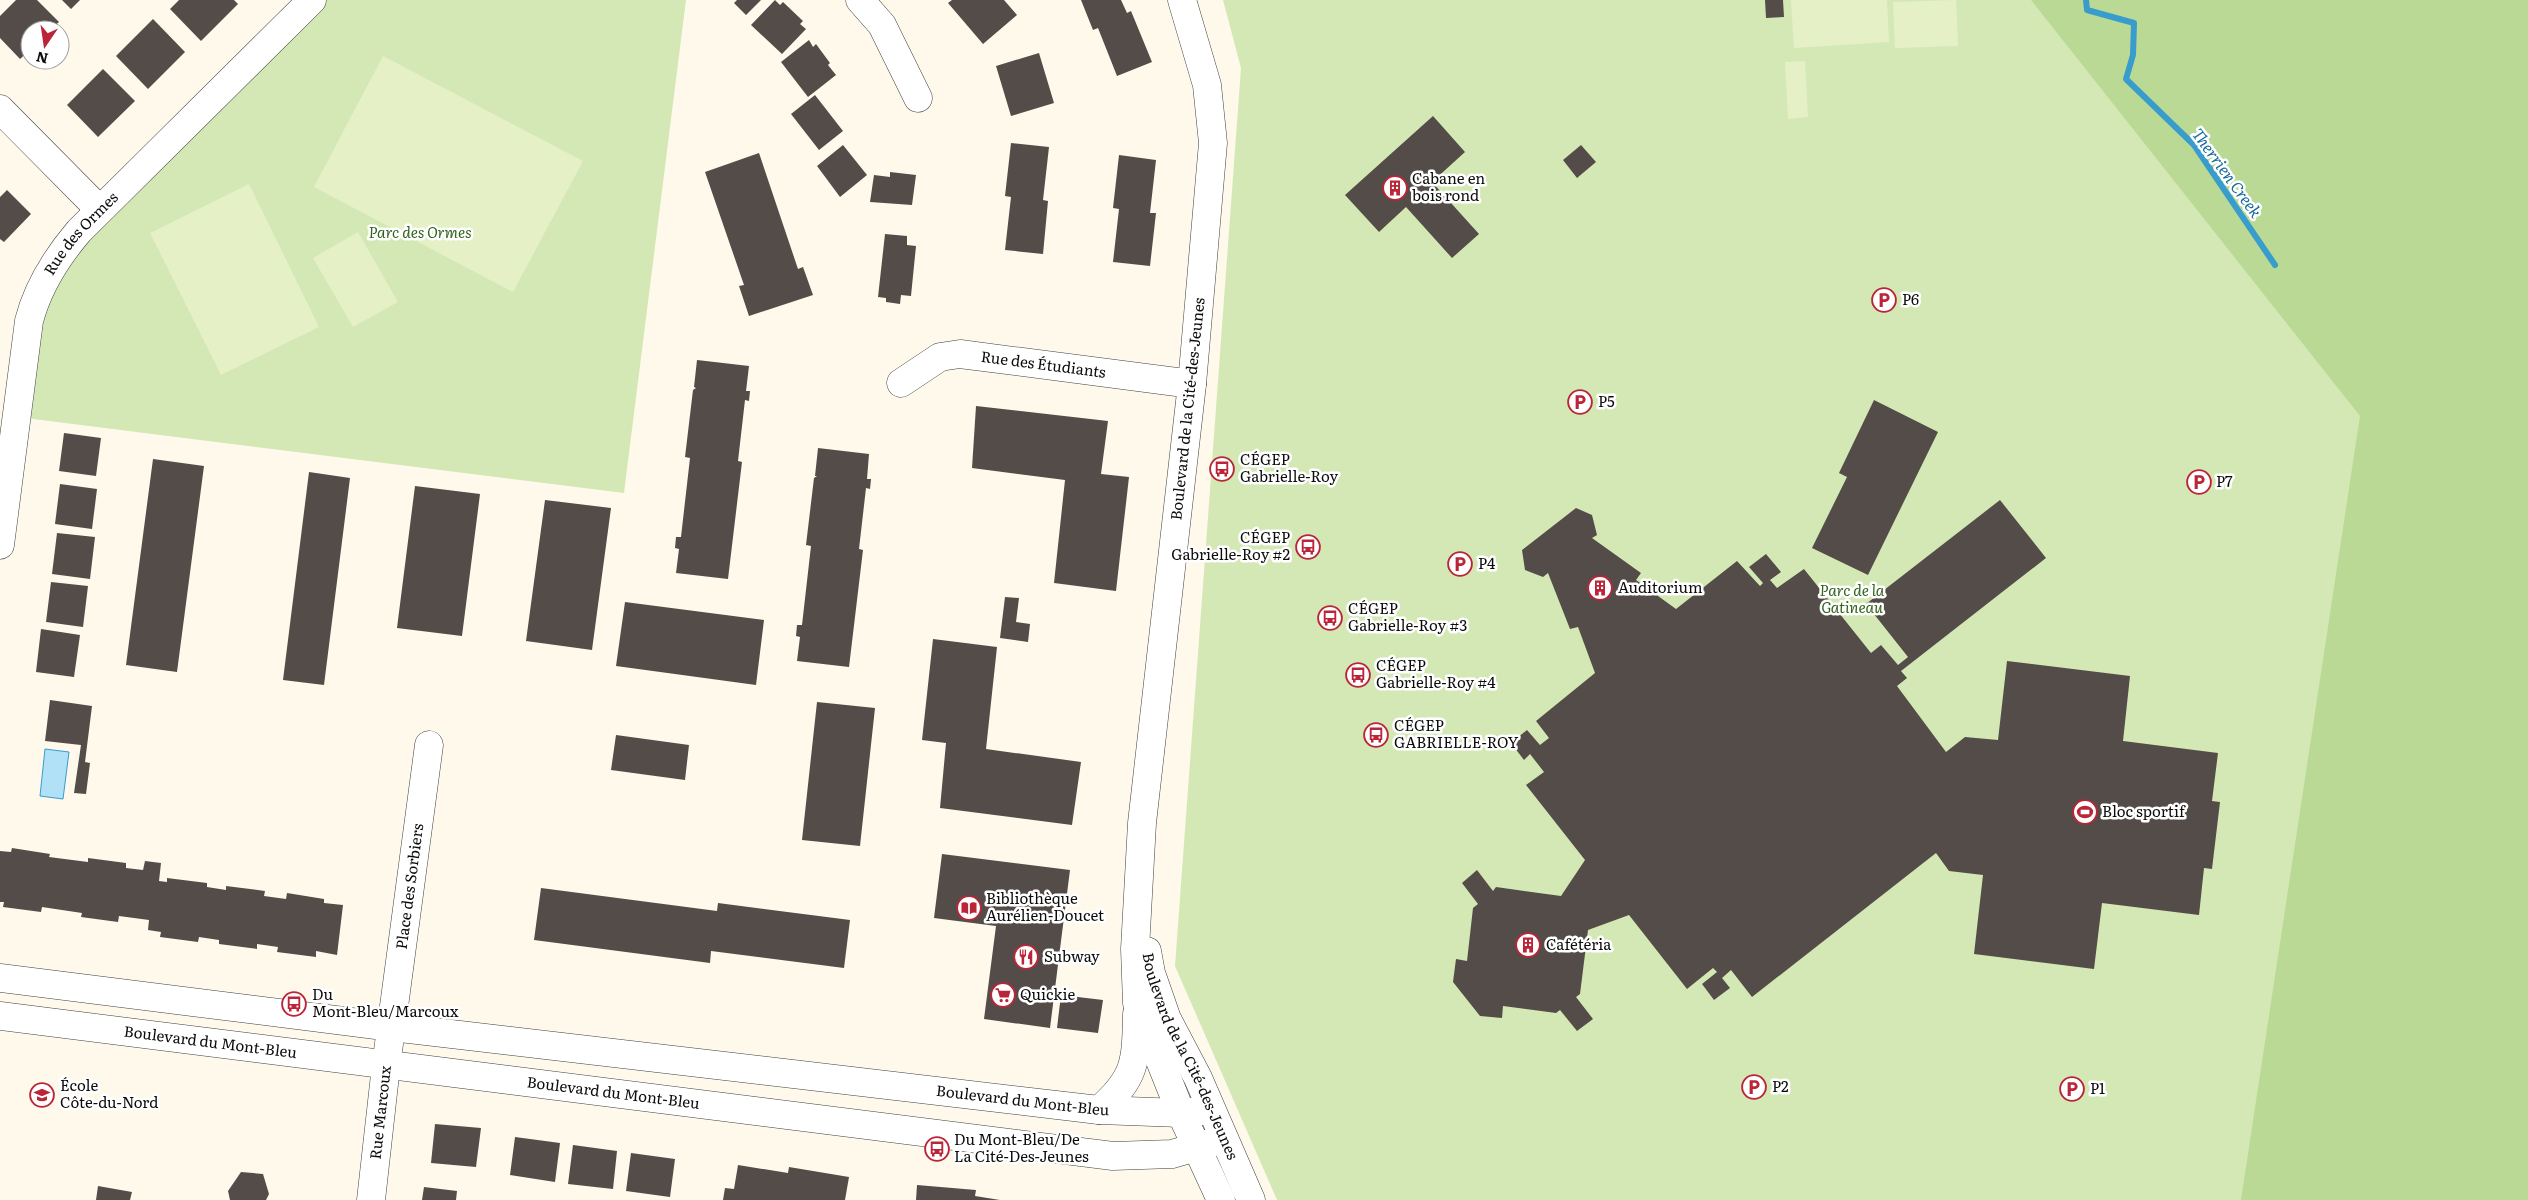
<svg xmlns="http://www.w3.org/2000/svg" width="2528" height="1200" font-family="Literata,serif">
<rect width="100%" height="100%" fill="#fff9eb"/>
<!-- green -->
<path fill="#d4e8b5" d="M312,0h374l-62,493 -607,-76 21,-127z
M1223,0h1305v1200h-1251l-102,-234 66,-898z"/>
<!-- forest -->
<path fill="#b9d995" d="M2031,0h497v1200h-287l119,-784z"/>
<!-- pitch -->
<path fill="#e5f0c7" d="M1791,0h96l2,42 -95,6z
M1956,0l2,46 -63,2 -2,-46z
M383,56l200,105 -70,131 -199,-105z
M1805,61l3,56 -20,2 -3,-57z
M249,184l70,143 -98,48 -71,-142z
M358,232l40,70 -45,25 -40,-69z"/>
<!-- water -->
<path fill="#b0e1f6" stroke="#389ccc" d="M45,749l24,3 -6,47 -23,-3z"/>
<g fill="none" stroke-linecap="round" stroke-linejoin="round">
<!-- stream -->
<path stroke="#389ccc" stroke-width="6" d="M2086,0l1,10 47,13 -1,32 -7,24 68,66 81,120"/>
</g>
<!-- building -->
<path fill="#544c48" d="M16,0h21l22,22 -9,8h-20v20l-10,9 -20,-21v-22z
M62,0h18l-9,9z
M179,0h55l4,4 -37,37 -31,-32z
M737,0h24l-15,15 -12,-12z
M775,0l5,5 3,-3 20,19 -3,3 6,5 -24,25 -31,-29z
M952,0h52l13,15 -34,29 -35,-41z
M1081,0h40l6,13 4,-2 21,51 -35,14 -19,-48 -5,2z
M1765,0h18l1,17 -18,1z
M153,19l32,33 -37,37 -32,-33z
M809,40l4,7 3,-3 14,19 -2,2 8,10 -28,22 -27,-35z
M1039,53l15,50 -43,13 -15,-50z
M103,69l32,32 -37,36 -31,-32z
M815,95l28,36 -24,19 -28,-36z
M1433,116l32,36 -33,30 47,52 -27,24 -46,-51 -27,25 -34,-37z
M1011,143l38,4 -6,53 5,1 -5,53 -38,-4 6,-53 -6,-1z
M843,145l24,30 -27,22 -23,-31z
M1581,145l15,17 -19,16 -14,-18z
M759,153l39,116 5,-2 10,28 -64,21 -10,-30 5,-1 -39,-113z
M1119,155l37,5 -6,53h6l-6,53 -37,-4 6,-53 -6,-1z
M890,172l26,3 -4,30 -42,-3 4,-27 16,2z
M7,190l24,24 -27,28 -4,-3v-42z
M885,234l22,2v9l9,1 -5,50 -10,-1 -1,9 -14,-2v-4l-8,-1z
M697,360l52,6 -3,25h4l-1,10 -4,-1 -7,61 4,1 -14,117 -52,-6 3,-24 -4,-1 1,-11h5l9,-79 -5,-1 8,-67 3,-2 -2,-1z
M1874,400l64,32 -70,143 -56,-27 35,-71 -8,-4z
M976,406l132,15 -7,53 28,3 -13,114 -62,-8 11,-103 -93,-12z
M64,433l37,5 -5,38 -37,-5z
M818,448l51,6 -2,25h4l-1,10 -4,-1 -7,61 4,1 -14,117 -52,-6 3,-24 -4,-1 1,-11h5l9,-79 -5,-1 8,-67 3,-2h-2z
M153,459l51,7 -27,206 -51,-7z
M309,472l41,6 -26,207 -41,-5z
M60,484l37,5 -5,40 -37,-5z
M415,486l65,8 -18,142 -65,-8z
M545,500l66,8 -19,142 -66,-9z
M2000,500l46,58 -145,113 6,7 -10,8 49,66 19,-15 33,3 9,-79 123,15 -7,65 95,12 -6,48 8,1 -8,67 -8,-1 -5,47 -97,-12 -8,66 -120,-15 9,-79 -34,-4 -13,-18 -184,144 -21,-27 -9,8 8,10 -16,12 -12,-16 15,-12 -4,-4 -26,21 -58,-74 -41,15 -8,64 -4,3 17,22 -16,12 -17,-21 -4,3 -53,-7 -1,12 -22,-2 -27,-34 3,-23 11,2 6,-53 5,-4 -16,-21 15,-13 16,21 3,-4 65,9 24,-36 -59,-75 18,-13 -14,-18 -6,6 -13,-17 16,-13 13,15 9,-7 -13,-17 59,-48 -17,-46 -8,2 -22,-56 -5,4 -18,-7 -3,-20 54,-42 16,7 5,20 -5,3 49,35 -5,7 40,29 61,-48 23,25 3,-3 -14,-16 17,-13 15,18 -11,8 7,8 27,-19 67,84 10,-8 17,20 10,-8 -42,-53z
M57,533l38,4 -5,42 -38,-5z
M51,582l37,4 -5,41 -37,-5z
M1005,597l14,1 -3,24 14,2 -2,18 -28,-4z
M625,602l139,18 -8,65 -140,-19z
M41,629l39,6 -6,42 -38,-5z
M933,639l64,8 -11,102 95,13 -9,63 -132,-17 6,-65 -24,-3z
M50,700l42,6 -7,56 5,1 -4,31 -12,-1 7,-48 -36,-4z
M817,702l58,6 -15,138 -58,-6z
M616,735l73,10 -4,35 -74,-10z
M12,848l38,6 -1,3 39,5v-4l38,5v5l17,2 2,-9 16,2 -2,18 8,1v-4l40,5v4l19,3v-4l39,5 -1,5 22,3 1,-6 37,6v4l19,2 -6,50 -21,-4v6l-39,-5 1,-5 -21,-3v5l-38,-5v-4l-20,-3 -1,5 -38,-5 1,-5 -13,-2 1,-10 -30,-4 -1,6 -37,-5 1,-4 -40,-6 -1,5 -38,-5 1,-5h-4v-51l11,1z
M942,854l128,16 -20,158 -66,-9 12,-93 -62,-8z
M541,888l176,23 1,-8 132,17 -6,48 -133,-17 -1,12 -176,-23z
M1061,995l42,5 -5,33 -41,-5z
M435,1124l46,4 -5,39 -45,-4z
M515,1137l45,6 -5,39 -45,-7z
M573,1145l44,6 -4,38 -45,-5z
M631,1153l44,6 -5,38 -44,-6z
M738,1165l50,8 1,-6 60,10 -4,23h-122l2,-12 9,1z
M241,1172l22,2 6,20 -3,6h-36l-2,-9z
M917,1185l59,5 -1,6 25,4h-84z
M98,1186l34,6 -2,8h-34z
M424,1187l33,4 -1,9h-34z"/>
<g fill="none" stroke-linecap="round" stroke-linejoin="round">
<!-- minor casing -->
<g stroke="#3f3f3f" stroke-width="29">
<g id="minor">
<path d="M860,0l22,25 36,73"/>
<path d="M1182,0l25,85 6,58 -21,241 -50,439 -7,126 2,54 44,110 40,87"/>
<path d="M0,109l99,100"/>
<path id="s1" d="M901,383l39,-26 20,-3 232,30"/>
<path id="s2" d="M0,545l29,-224c9,-35 27,-63 50,-90l233,-231"/>
<path id="s3" d="M1147,951l4,22 16,46 31,59 53,122"/>
<path id="s4" d="M0,978l392,49 707,83 82,3 30,-3"/>
<path id="s5" d="M0,1016l1113,140 59,-2 52,-15"/>
<path d="M1099,1110c37,-32 37,-48 38,-96"/>
<path id="s6" d="M371,1200l15,-134 43,-321"/>
</g>
</g>
<!-- minor -->
<use href="#minor" stroke="#fff" stroke-width="28"/>
</g>
<!-- icons -->
<defs>
<g id="building-ring" transform="scale(1.25)"><circle r="9.5" fill="#fff" stroke="#ba2538" stroke-width="1.5"/><path d="M-4-6H4V6H1V3H-1V6H-4ZM-2.5-4.3h1.7v1.8h-1.7ZM.8-4.3h1.7v1.8H.8ZM-2.5-1h1.7V.8h-1.7ZM.8-1h1.7V.8H.8Z" fill="#ba2538"/></g>
<g id="parking-ring" transform="scale(1.25)"><circle r="9.5" fill="#fff" stroke="#ba2538" stroke-width="1.5"/><path d="M-3.5-5.5H1a3.5 3.5 0 0 1 0 7H-1V5.5H-3.5ZM-1-3.4V-.6H.8a1.4 1.4 0 0 0 0-2.8Z" fill="#ba2538"/></g>
<g id="bus-ring" transform="scale(1.25)"><circle r="9.5" fill="#fff" stroke="#ba2538" stroke-width="1.5"/><path d="M-5-6H5V4H4V6H2V4H-2V6H-4V4H-5ZM-3.5-4V0h7V-4ZM-3.5 1.2v1.5H-2V1.2ZM2 1.2v1.5H3.5V1.2Z" fill="#ba2538"/></g>
<g id="stadium-ring" transform="scale(1.25)"><circle r="9.5" fill="#fff" stroke="#ba2538" stroke-width="1.5"/><path d="M0-5a6.5 5 0 1 0 0 10a6.5 5 0 1 0 0-10ZM-3.5-1.8h7v3.6h-7Z" fill="#ba2538"/></g>
<g id="library-ring" transform="scale(1.25)"><circle r="9.5" fill="#fff" stroke="#ba2538" stroke-width="1.5"/><path d="M-6-4Q-3-5.5-.7-3.5V5Q-3 3-6 4ZM6-4Q3-5.5 .7-3.5V5Q3 3 6 4Z" fill="#ba2538"/></g>
<g id="restaurant-ring" transform="scale(1.25)"><circle r="9.5" fill="#fff" stroke="#ba2538" stroke-width="1.5"/><path d="M-5-6h1v4h1v-4h1v4h1v-4h1v5L-1.5 .5V6h-2V.5L-5-1ZM5-6V6H3V1.5H1.5Q1.5-4 5-6Z" fill="#ba2538"/></g>
<g id="supermarket-ring" transform="scale(1.25)"><circle r="9.5" fill="#fff" stroke="#ba2538" stroke-width="1.5"/><path d="M-6-5.5h2.5l.6 2H6L4.5 2H-2.5L-4.4-4H-6ZM-1.5 3.2a1.3 1.3 0 1 0 .1 0ZM3 3.2a1.3 1.3 0 1 0 .1 0Z" fill="#ba2538"/></g>
<g id="school-ring" transform="scale(1.25)"><circle r="9.5" fill="#fff" stroke="#ba2538" stroke-width="1.5"/><path d="M0-5L7-2L0 1L-7-2ZM-4 1L0 2.5L4 1V4Q0 6-4 4Z" fill="#ba2538"/></g>
</defs>
<g fill-rule="evenodd">
<use href="#building-ring" x="1395" y="188"/>
<use href="#parking-ring" x="1884" y="300"/>
<use href="#parking-ring" x="1580" y="402"/>
<use href="#bus-ring" x="1222" y="469"/>
<use href="#parking-ring" x="2199" y="482"/>
<use href="#bus-ring" x="1308" y="547"/>
<use href="#parking-ring" x="1460" y="564"/>
<use href="#building-ring" x="1600" y="588"/>
<use href="#bus-ring" x="1330" y="618"/>
<use href="#bus-ring" x="1358" y="675"/>
<use href="#bus-ring" x="1376" y="735"/>
<use href="#stadium-ring" x="2085" y="812"/>
<use href="#library-ring" x="969" y="908"/>
<use href="#building-ring" x="1528" y="945"/>
<use href="#restaurant-ring" x="1026" y="957"/>
<use href="#supermarket-ring" x="1003" y="995"/>
<use href="#bus-ring" x="294" y="1004"/>
<use href="#parking-ring" x="1754" y="1087"/>
<use href="#parking-ring" x="2072" y="1089"/>
<use href="#school-ring" x="42" y="1095"/>
<use href="#bus-ring" x="937" y="1149"/>
</g>
<g text-anchor="middle" stroke-width="5" stroke-linejoin="round" paint-order="stroke">
<!-- poi labels -->
<g font-size="15" fill="#0c0c0c" stroke="#fff" text-anchor="start">
<text x="1412" y="184">Cabane en<tspan x="1412" dy="17">bois rond</tspan></text>
<text x="1902" y="305">P6</text>
<text x="1598" y="407">P5</text>
<text x="1240" y="465">CÉGEP<tspan x="1240" dy="17">Gabrielle-Roy</tspan></text>
<text x="2216" y="487">P7</text>
<text x="1290" y="543" text-anchor="end">CÉGEP<tspan x="1290" dy="17">Gabrielle-Roy #2</tspan></text>
<text x="1478" y="569">P4</text>
<text x="1618" y="593">Auditorium</text>
<text x="1348" y="614">CÉGEP<tspan x="1348" dy="17">Gabrielle-Roy #3</tspan></text>
<text x="1376" y="671">CÉGEP<tspan x="1376" dy="17">Gabrielle-Roy #4</tspan></text>
<text x="1394" y="731">CÉGEP<tspan x="1394" dy="17">GABRIELLE-ROY</tspan></text>
<text x="2102" y="817">Bloc sportif</text>
<text x="986" y="904">Bibliothèque<tspan x="986" dy="17">Aurélien-Doucet</tspan></text>
<text x="1546" y="950">Cafétéria</text>
<text x="1044" y="962">Subway</text>
<text x="312" y="1000">Du<tspan x="312" dy="17">Mont-Bleu/Marcoux</tspan></text>
<text x="1020" y="1000">Quickie</text>
<text x="60" y="1091">École<tspan x="60" dy="17">Côte-du-Nord</tspan></text>
<text x="1772" y="1092">P2</text>
<text x="2090" y="1094">P1</text>
<text x="954" y="1145">Du Mont-Bleu/De<tspan x="954" dy="17">La Cité-Des-Jeunes</tspan></text>
</g>
<!-- park labels -->
<g font-size="15" font-style="italic" fill="#31631d" stroke="#fff">
<text x="420" y="238">Parc des Ormes</text>
<text x="1852" y="596">Parc de la<tspan x="1852" dy="17">Gatineau</tspan></text>
</g>
<!-- street labels -->
<g font-size="15" fill="#0c0c0c" stroke="#fff">
<text dy="5" stroke="none"><textPath href="#s2" startOffset="329">Rue des Ormes</textPath></text>
<text dy="5" stroke="none"><textPath href="#s1" startOffset="151">Rue des Étudiants</textPath></text>
<text transform="translate(1188 409) rotate(-84)" y="5">Boulevard de la Cité-des-Jeunes</text>
<text dy="5" stroke="none"><textPath href="#s6" startOffset="316">Place des Sorbiers</textPath></text>
<text dy="5" stroke="none"><textPath href="#s5" startOffset="212">Boulevard du Mont-Bleu</textPath></text>
<text dy="5" stroke="none"><textPath href="#s3" startOffset="114">Boulevard de la Cité-des-Jeunes</textPath></text>
<text dy="5" stroke="none"><textPath href="#s5" startOffset="618">Boulevard du Mont-Bleu</textPath></text>
<text dy="5" stroke="none"><textPath href="#s4" startOffset="1030">Boulevard du Mont-Bleu</textPath></text>
<text dy="5" stroke="none"><textPath href="#s6" startOffset="88">Rue Marcoux</textPath></text>
</g>
<!-- water labels -->
<g font-size="16" font-style="italic" fill="#176c9c" stroke="#fff">
<text transform="translate(2227 173) rotate(54)" y="6">Therrien Creek</text>
</g>
</g>
<!-- north arrow -->
<g transform="translate(45 45) rotate(193)"><circle r="24" fill="#ffffff" stroke="#9e9e9e"/>
<path d="M0-4L9 19L0 12L-9 19Z" fill="#ba2538"/>
<text y="-8" font-size="14" font-weight="bold" text-anchor="middle" fill="#0c0c0c">N</text>
</g>
</svg>
